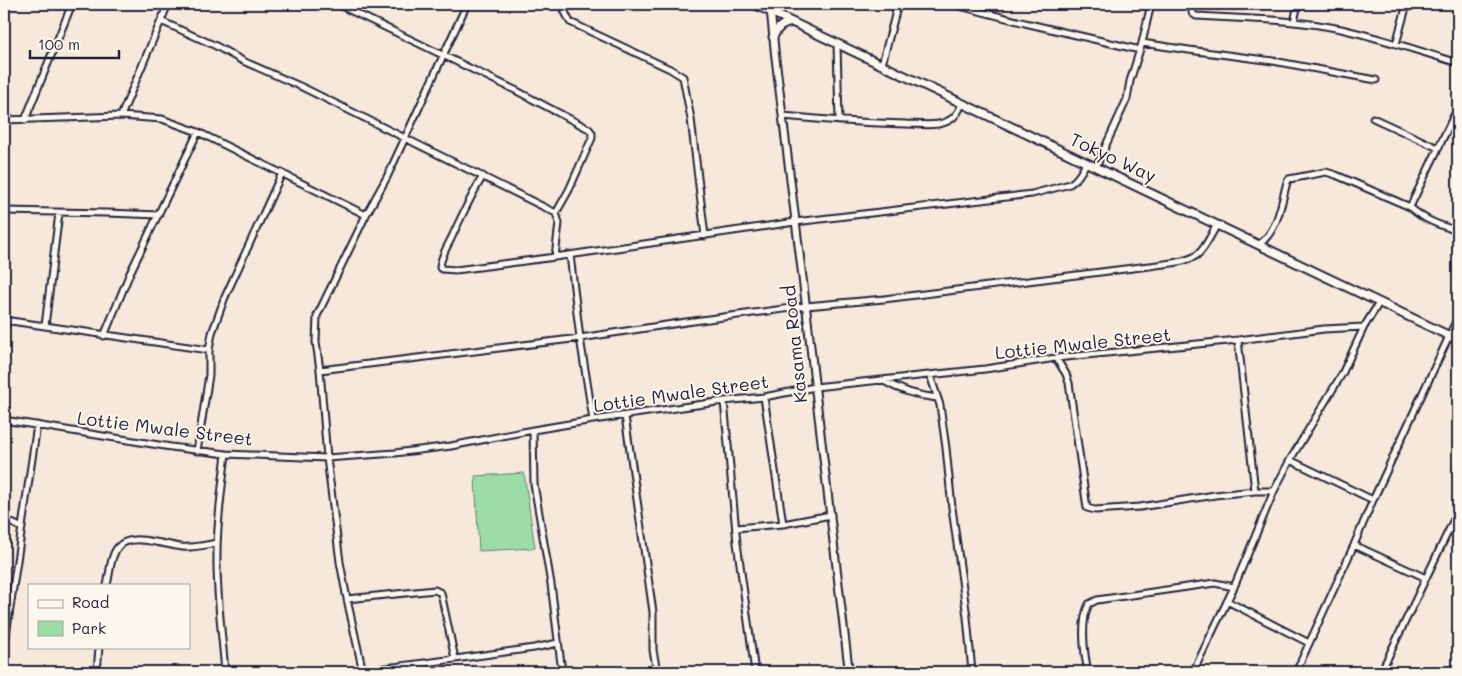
<svg xmlns="http://www.w3.org/2000/svg" width="1462" height="676" font-family="Mali,sans-serif">
<rect width="100%" height="100%" fill="#f6e9db"/>
<filter id="ink" filterUnits="userSpaceOnUse"><feTurbulence type="fractalNoise" baseFrequency=".02" numOctaves="2"/><feDisplacementMap in="SourceGraphic" scale="10" xChannelSelector="R" yChannelSelector="G"/><feConvolveMatrix kernelMatrix="1 2 1 2 8 2 1 2 1" color-interpolation-filters="sRGB"/></filter>
<g filter="url(#ink)">
<!-- green -->
<path fill="#9cdda7" stroke="#5f8071" d="M524,473l11,75 -56,3 -4,-75z"/>
<g fill="none" stroke-linecap="round" stroke-linejoin="round">
<!-- minor casing -->
<g stroke="#22223b" stroke-width="9">
<path id="minor" d="M337,4l178,86 74,39 3,4v5l-23,52 -13,23 3,10 -4,34
M566,4l-2,6 6,12 100,47 13,8 8,42 14,117
M952,4l73,19 115,27
M1192,4v9l4,3c49,3 98,3 145,13 40,9 78,22 117,34
M161,21l55,25 27,15 59,26 254,126
M1294,22l4,-18
M1142,43l47,7 84,11 103,19
M837,44l2,77
M1396,44l11,-40
M882,64l16,-60
M121,116l47,-112
M783,116c41,4 82,7 123,8 13,0 30,3 42,-3 8,-4 11,-10 14,-17
M1373,118l65,30
M4,120l117,-4 41,3 36,13 168,83
M25,120l47,-116
M1096,167l31,-68 3,-18 12,-38 9,-39
M483,176c-12,20 -22,41 -32,63 -5,9 -11,20 -11,29l2,1 14,1 99,-13 240,-35 237,-28 38,-10c8,-5 12,-12 16,-21
M1410,207l48,-100
M4,211l103,2 52,2
M1258,245c20,-13 23,-41 29,-63l2,-3 37,-7 10,3 74,32c13,13 32,19 48,24
M570,255l10,83 13,82
M4,320l205,30
M45,326l14,-113
M4,331l2,-11
M104,336l26,-63 68,-141
M1238,340l17,151h19
M1056,358l10,16 3,9 18,125 8,2 45,-3 75,-12 40,-4
M320,370l260,-32 106,-16 120,-16 78,-7 265,-33c14,-2 37,-3 48,-11 9,-7 14,-21 20,-30
M930,375l10,30 6,43 6,60 15,109 5,55
M882,380c17,10 35,16 55,18
M764,397l19,127
M724,401l13,142 18,129
M625,416l28,196v38l4,22
M4,420l167,27 55,7 101,4 68,-5 56,-7 82,-16 60,-10 131,-19 40,-4 51,-10 170,-18 71,-11 182,-18 86,-11 40,-2
M533,430l1,54 17,100 11,88
M197,451l12,-76v-25l3,-17 13,-36 57,-124
M1290,460l83,40
M4,519l18,9
M736,528l47,-4 48,-9
M1354,545l72,33
M107,585c3,-11 3,-29 11,-38 14,-15 46,-2 64,0 12,1 23,-2 35,-4
M347,599l88,-9 6,3 14,66
M1227,601l82,42
M4,649l33,-224
M1383,668l10,4
M97,672l2,-25
M219,672h63
M225,672c-3,-39 -9,-79 -8,-119 0,-33 5,-66 9,-99
M320,672l43,-1 92,-12 79,-11 24,-5
M363,672l-16,-73 -7,-37 -13,-104 -7,-88 -4,-28 1,-26 49,-101 21,-38 80,-173
M1088,672c-4,-19 -8,-51 1,-68l8,-4 118,-17 19,4
M1193,672l41,-85 40,-96 16,-31 52,-86 22,-47 15,-24
M1296,672l58,-127 19,-45 85,-183
M1381,672l77,-161"/>
</g>
<!-- tertiary casing -->
<g stroke="#22223b" stroke-width="10">
<path id="tertiary" d="M770,4l5,50 31,252 9,81 34,285"/>
</g>
<!-- secondary casing -->
<g stroke="#22223b" stroke-width="11">
<path id="secondary" d="M754,4l704,336
M773,37c5,-10 9,-13 19,-15"/>
</g>
<!-- minor -->
<use href="#minor" stroke="#fbf7ec" stroke-width="5"/>
<!-- tertiary -->
<use href="#tertiary" stroke="#fbf7ec" stroke-width="6"/>
<!-- secondary -->
<use href="#secondary" stroke="#fbf7ec" stroke-width="7"/>
</g>
</g>
<g text-anchor="middle" stroke-width="4" stroke-linejoin="round" paint-order="stroke">
<!-- street labels -->
<g font-size="18" fill="#22223b" stroke="#fbf7ec">
<text transform="translate(1113 158) rotate(25)" y="6">Tokyo Way</text>
<text transform="translate(795 344) rotate(-96)" y="6">Kasama Road</text>
<text transform="translate(1083 344) rotate(-6)" y="6">Lottie Mwale Street</text>
<text transform="translate(681 394) rotate(-8)" y="6">Lottie Mwale Street</text>
<text transform="translate(165 429) rotate(7)" y="6">Lottie Mwale Street</text>
</g>
</g>
<!-- margin -->
<rect width="1462" height="676" fill="none" stroke="#fbf7ec" stroke-width="20"/>
<rect x="10" y="10" width="1442" height="656" fill="none" stroke="#22223b" stroke-width="2" filter="url(#ink)"/>
<!-- legend -->
<rect x="28" y="584" width="162" height="65" fill="#fbf7ec" stroke="#a4a2a5"/>
<rect x="38" y="600" width="25" height="8" fill="#fbf7ec" stroke="#a4a2a5"/>
<text x="72" y="608" font-size="15" fill="#22223b">Road</text>
<rect x="38" y="621" width="25" height="15" fill="#9cdda7" stroke="#a4a2a5"/>
<text x="72" y="634" font-size="15" fill="#22223b">Park</text>
<!-- scale -->
<path d="M30 50v8h89v-8" fill="none" stroke="#22223b" stroke-width="2.5"/>
<text x="38" y="50" font-size="15" fill="#22223b" stroke="#fbf7ec" stroke-width="4" paint-order="stroke">100 m</text>
</svg>
